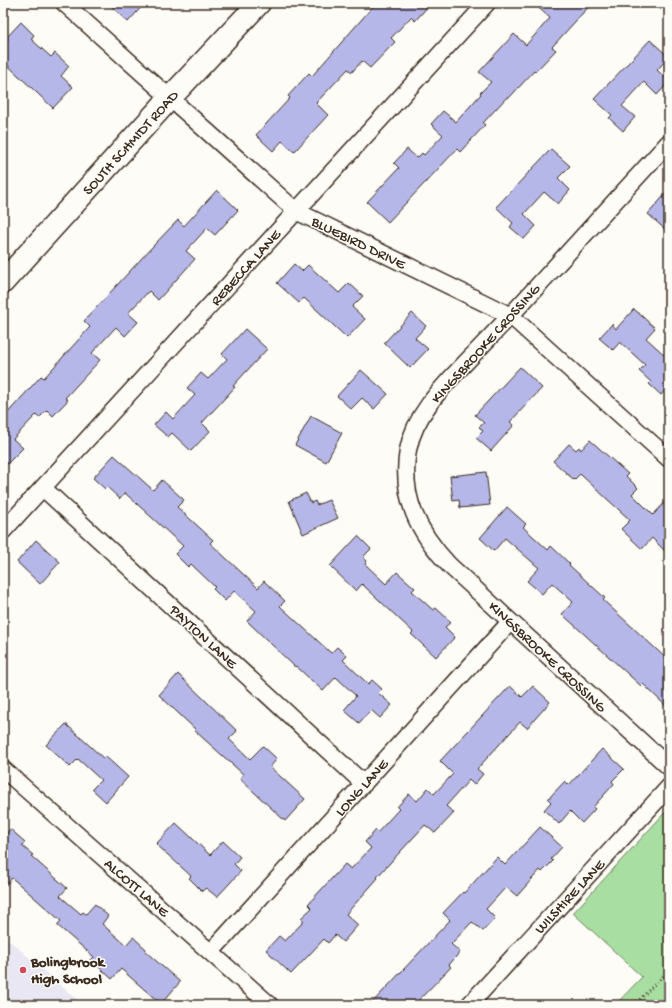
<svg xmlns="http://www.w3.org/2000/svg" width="672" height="1008" font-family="'Gochi Hand',sans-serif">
<rect width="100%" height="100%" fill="#fdfcf7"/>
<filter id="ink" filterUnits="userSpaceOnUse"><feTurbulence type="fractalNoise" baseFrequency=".025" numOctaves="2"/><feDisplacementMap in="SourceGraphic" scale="8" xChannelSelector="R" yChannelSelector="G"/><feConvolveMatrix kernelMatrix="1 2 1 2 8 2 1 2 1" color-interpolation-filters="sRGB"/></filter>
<g filter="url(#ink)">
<!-- built -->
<path fill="#e8e7f3" d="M3,935l80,70h-80z"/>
<!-- green -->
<path fill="#a8dea1" stroke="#728460" d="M669,808v197h-54l27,-28 -69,-64z"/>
<!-- building -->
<path fill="#b6b7e9" stroke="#3b2a1e" d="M108,3h37l-17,19z
M376,3h55l-16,18 -4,-4 -20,21 4,4 -25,26 -8,-7 -10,11 -4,-3 -32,34 12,12 -34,37 -12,-11 -9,10 -17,-16 34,-37 -2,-2 21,-23 3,3z
M533,3h59l-40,44 4,3 -21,22 -1,-1 -25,27 -2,-1 -24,26 2,2 -25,27 -3,-3 -69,73 -21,-20 32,-34 -5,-5 13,-14 10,9 5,-5 2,2 19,-20 -12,-11 12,-13 13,11 25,-28 -1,-1 11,-11 -12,-10 35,-38 12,11 24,-27z
M21,22l13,13 -3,4 20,18 4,-4 14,13 -8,10 12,11 -20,21 -50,-47v-16l5,-6 -1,-2z
M650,40l19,17 -12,13 12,11v1l-12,13 -13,-13 -22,24 13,11 -12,14 -14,-13 3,-3 -18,-16z
M551,149l19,17 -12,12 12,12 -12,14 -14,-12 -20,22 12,12 -12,13 -14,-12 3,-4 -17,-16z
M217,190l21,20 -23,25 -8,-7 -21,23 9,8 -37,41 -9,-9 -21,22 10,9 -13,14 -9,-9 -24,26 8,7 -35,38 3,2 -15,16 -6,-6 -8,8 -3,-3 -23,24 10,9 -20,20v-50l38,-42 3,2 46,-51 -6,-6 69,-75 25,-26 6,6z
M669,190v43l-21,-19z
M294,264l8,7 6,-6 31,28 10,-10 14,13 -11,11 13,12 -18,19 -43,-40 -5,5 -22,-20z
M634,309l21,19 -9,10 23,21v27l-8,9 -12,-11 2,-2 -12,-11 6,-6 -25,-23 -7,8 -14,-12 13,-14 4,5z
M412,313l14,13 -11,12 13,11 -18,19 -26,-25z
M245,329l22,20 -34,37 2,1 -33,36 8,8 -19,20 -19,-18 -4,4 -14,-12 12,-13 7,7 22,-24 -8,-7 14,-15 7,6 19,-20 -5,-5z
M520,367l22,21 -32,34 4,3 -23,26 -15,-13 7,-7 -4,-4 5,-4 -9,-8z
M361,370l27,24 -14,15 -12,-11 -11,11 -14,-13z
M311,416l31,17 -16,29 -31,-17z
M590,440l38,34 -2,2 12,12 -6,6 21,21 16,-17v57l-17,-17 -10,11 -21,-20 9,-9 -50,-46 -6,6 -21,-19 16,-17 7,6 3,-3 2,3z
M114,455l39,35 9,-10 22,20 -7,7 36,33 -3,3 48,45 6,-7 21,20 -5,5 51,47 6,-6 10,9 -4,4 25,24 4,-4 10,9 -4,4 14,12 -12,13 -9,-8 -12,13 -15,-13 12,-14 -20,-19 -13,14 -27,-25 -1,1 -48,-46 9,-10 -22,-20 -9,10 -12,-12 2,-2 -24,-23 -3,3 -13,-13 8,-8 -58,-53 -5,6 -13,-12 -2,2 -12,-11z
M486,472l4,33 -30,3 -1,-8 -6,1 -3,-25z
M306,493l5,10 4,-2 2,4 12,-5 9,18 -35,16 -14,-33z
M507,507l19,17 -3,3 25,23 3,-4 19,18 -1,1 36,33 -2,2 66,61v48l-26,-25 -2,2 -79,-72 11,-12 -21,-19 -10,11 -15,-13 12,-13 -34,-30 -11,13 -14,-13z
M358,536l13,13 -8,8 4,4 -2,3 21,20 11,-12 18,16 -3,3 21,19 3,-2 15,14 -6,5 10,10 -19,20 -25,-23 2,-2 -51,-48 -6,7 -26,-25z
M36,540l24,22 -20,22 -23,-22z
M178,674l59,57 -8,8 21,20 13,-13 14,13 -7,8 35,32 -20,22 -45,-42 3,-5 -49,-44 1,-1 -36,-34z
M510,686l12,11 11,-11 17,16 -23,26 -7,-6 -43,47 6,5 -9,11 -5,-5 -23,26 8,7 -19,20 -10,-8 -48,52 1,1 -32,36 12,11 -15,17 -8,-7 -7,8 -4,-4 -33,35 -25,-24 13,-14 6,5 19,-20 -3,-3 11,-10 -4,-4 37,-40 6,5 20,-21 -6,-6 11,-12 2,2 21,-23 -2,-2 12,-13 8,7 11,-13 6,6 19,-20 -13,-13z
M66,724l37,34 2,-2 23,21 -22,25 -14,-13 9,-9 -23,-21 -8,8 -24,-22z
M602,749l22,20 -12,12 2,3 -21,23 2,2 -13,14 -12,-12 -11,13 -15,-14 7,-8 -3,-3 17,-18 4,4z
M176,823l34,32 13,-14 17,16 -6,7 7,7 -24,26 -11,-9 -4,3 -13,-13 2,-2 -35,-32z
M540,827l22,20 -11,12 2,2 -11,11 -2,-2 -23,26 -11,-9 -20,22 9,9 -12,13 -11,-9 -21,22 9,8 -11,13 2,2 -37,38h-44l80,-85 -7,-7 20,-21 1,1 33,-36 8,8z
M10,829l15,13 -3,4 11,9 -2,1 36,32 -7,8 21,18 2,-2 3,2 9,-10 13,12 -6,8 24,21 7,-8 13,12 -1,2 35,31 -19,22 -40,-35 -9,10 -21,-19 3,-3 -37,-32 4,-4 -49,-43 -9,10v-50z"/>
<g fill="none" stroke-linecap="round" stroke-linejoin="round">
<!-- street casing -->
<g stroke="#3b2a1e" stroke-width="19">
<path id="street" d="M64,3l232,208 215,105 158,143
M669,142c-49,54 -98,108 -147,161 -17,19 -35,37 -52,55 -25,26 -55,55 -62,92 -8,47 10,82 41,115l220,202
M43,488l321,296
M3,531l484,-528
M3,769l267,236
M211,952l299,-330
M469,1005l200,-218"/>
</g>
<!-- secondary casing -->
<g stroke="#3b2a1e" stroke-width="25">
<path id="secondary" d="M3,282l166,-183 90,-96"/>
</g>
<!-- path -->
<path stroke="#3b2a1e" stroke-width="2.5" stroke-dasharray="1 3" stroke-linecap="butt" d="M634,1005l35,-35"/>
<!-- street -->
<use href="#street" stroke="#fdfcf7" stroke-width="16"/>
<!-- secondary -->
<use href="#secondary" stroke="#fdfcf7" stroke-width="22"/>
</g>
</g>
<!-- markers -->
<circle fill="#d1495b" stroke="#fdfcf7" stroke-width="1.5" cx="23" cy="970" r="4"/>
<g text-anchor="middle" stroke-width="3" stroke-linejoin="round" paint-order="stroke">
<!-- street labels -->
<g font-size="15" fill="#3b2a1e" stroke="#fdfcf7">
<text transform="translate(130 142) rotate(-48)" y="5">SOUTH SCHMIDT ROAD</text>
<text transform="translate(359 242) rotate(26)" y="5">BLUEBIRD DRIVE</text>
<text transform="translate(245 267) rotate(-48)" y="5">REBECCA LANE</text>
<text transform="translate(485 343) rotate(-48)" y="5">KINGSBROOKE CROSSING</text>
<text transform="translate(204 636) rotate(43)" y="5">PAYTON LANE</text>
<text transform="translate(548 656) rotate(43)" y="5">KINGSBROOKE CROSSING</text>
<text transform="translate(361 787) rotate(-48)" y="5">LONG LANE</text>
<text transform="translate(137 887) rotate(41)" y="5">ALCOTT LANE</text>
<text transform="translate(569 896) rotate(-47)" y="5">WILSHIRE LANE</text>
</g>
<!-- poi labels -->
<g font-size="15" font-weight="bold" fill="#3b2a1e" stroke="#fdfcf7" text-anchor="start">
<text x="31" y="966">Bolingbrook<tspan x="31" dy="17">High School</tspan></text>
</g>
</g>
<!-- margin -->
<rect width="672" height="1008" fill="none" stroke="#fdfcf7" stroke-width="16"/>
<rect x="8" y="8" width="656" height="992" fill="none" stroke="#3b2a1e" stroke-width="1.5" filter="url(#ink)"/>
</svg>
